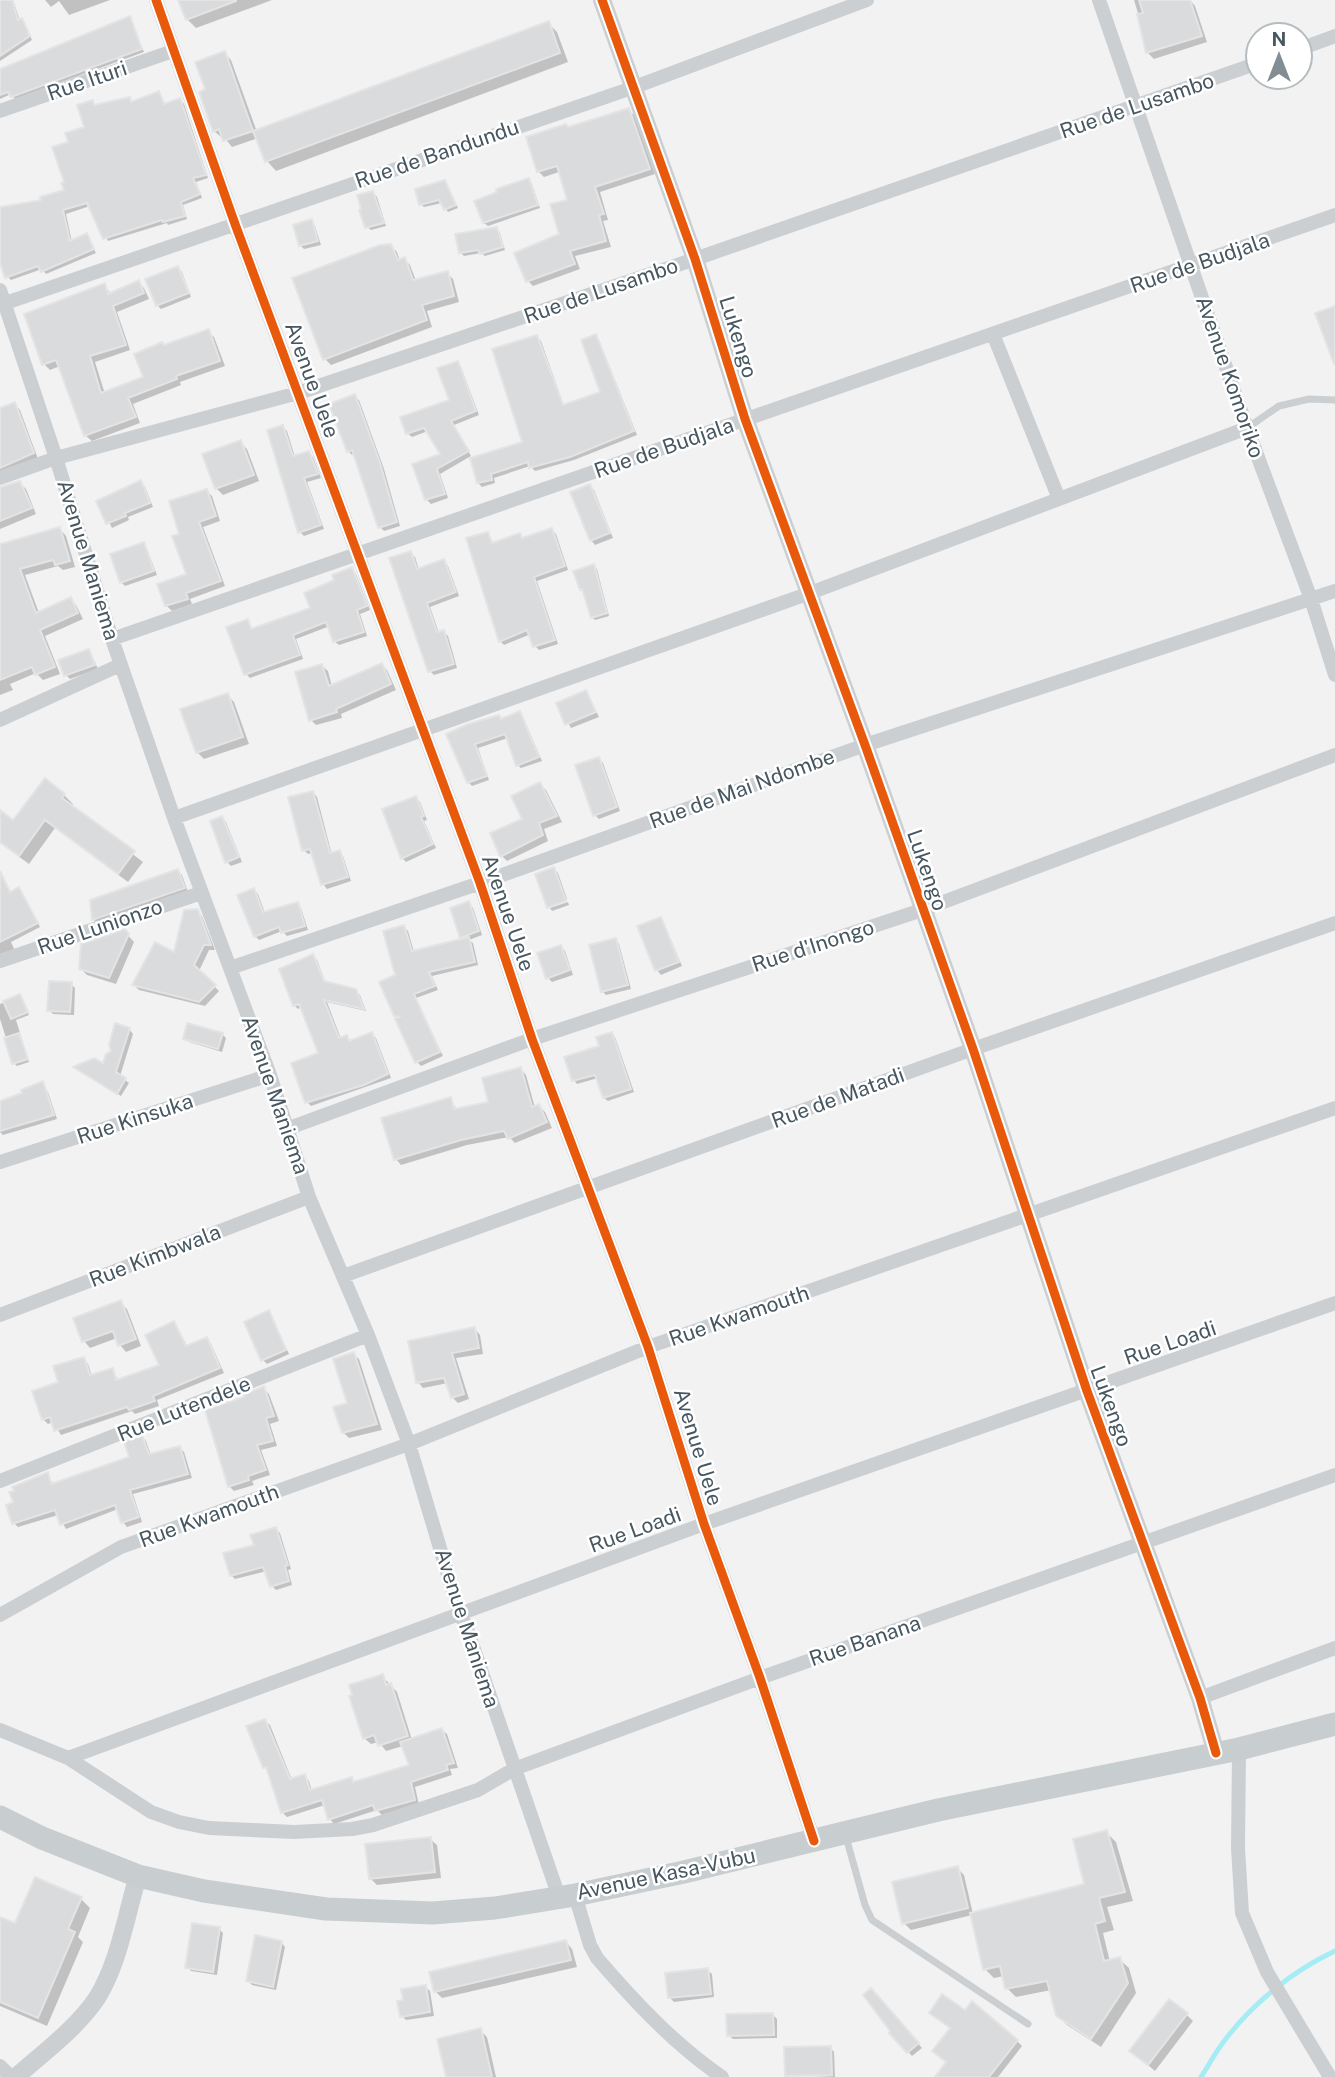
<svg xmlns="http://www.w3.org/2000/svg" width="1335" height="2077" font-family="'Public Sans',sans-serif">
<rect width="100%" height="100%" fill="#f3f2f2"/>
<!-- shadow -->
<path fill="#0003" d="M0,0h13l7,21 5,3 7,16 -32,21z
M45,0h65l-41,15 -10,-14 -8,6z
M180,0h92l-76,28 -9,-9z
M1134,0h56l5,6 12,36 -53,17 -7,-7 -6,-19h3z
M129,18l15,34 -129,47 -4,-5 -11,5v-29z
M548,23l9,9 11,30 -292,109 -9,-10 -9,-23 -26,9 -9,-11 -2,1 -7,-6 -7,-41 17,-37 7,7 26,72z
M159,93l7,12 14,-5 4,4 24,74 -12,4 6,16 -19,7 4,14 -19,6 -1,-2 -59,18 -18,-35 -24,8 6,28 14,-7 10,18 -50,21 -4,-5 -31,11 -3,-3 -8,-69 43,-6 23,-11 4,-48 16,-15 6,-26 4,4 33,-7 4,4z
M628,110l6,5 21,59 -55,18 8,28 -5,1 8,26 -36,9 5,13 -47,17 -5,-5 33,-46 8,-34 -10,-29 -15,5 -5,-5 30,-43z
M529,180l3,4 8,24 -52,18 -4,-3 16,-30z
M445,182l13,26 -10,4 -6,-9 -18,4 -3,-3z
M373,193l4,4 9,29 -15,4 -4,-3z
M311,221l4,5 6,19 -17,4 -4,-4z
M496,229l4,4 5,17 -20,6 -4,-3 -17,3 -4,-4z
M390,245l7,7 3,9 4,-2 6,6 6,16 31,-8 6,6 6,23 -32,9 5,16 -101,38 -6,-6z
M178,268l4,4 9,25 -30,12 -4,-4z
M138,282l6,6 5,11 -32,13 13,38 -35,12 10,32 40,-16 20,-31 43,-16 6,6 11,29 -45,16 1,3 -48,19 7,19 -48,18 -6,-5 -26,-70 -10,4 -6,-6 60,-79 7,9z
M595,336l4,4 38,95 -63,25 -39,11 -5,-5 -36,12 1,5 -13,4 -4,-4 46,-40 12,-106 5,4 23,65 38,-13z
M457,363l4,4 18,48 -25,10 17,31 -31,18 8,24 -17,6 -4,-4 -12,-35 27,-10 -14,-24 -16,6 -5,-4 44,-32z
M354,396l5,4 25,69 16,57 -16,5 -4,-4 -25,-73 -3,1 -4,-4z
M15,404l5,6 18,49 -38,18v-68z
M283,427l4,4 8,26 14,-4 4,4 8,21 -14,4 17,47 -20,7 -4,-4z
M240,442l7,7 12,32 -36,14 -7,-7z
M20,483l6,6 10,25 -36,15v-40z
M141,483l4,4 8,20 -25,10 1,3 -17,8 -13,-26z
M589,486l5,4 19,48 -18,7 -4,-5z
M207,491l5,5 8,25 -17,6 22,59 -35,13 2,5 -20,7 -6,-6 22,-30 -7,-40z
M60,529l6,7 9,31 -12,3 -5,-4 -33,9 14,38 31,-14 6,6 7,14 -38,17 15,38 -17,6 -7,-7 -26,11 3,6 -13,5v-149z
M552,530l4,4 12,36 -31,11 21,63 -19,6 -4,-4 -4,-12 -27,11 -4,-4 -12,-107 6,10 25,-9 5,4z
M143,544l4,5 10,26 -32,11 -4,-4z
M410,553l5,4 4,13 25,-9 4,5 11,30 -29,11 9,26 5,-1 4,4 9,32 -23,7 -4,-4z
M594,566l3,3 12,47 -14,4 -3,-3 -7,-24 -4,-4z
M352,569l4,5 14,36 -10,4 7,22 -28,9 -5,-4 -4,-15 -34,13 7,20 -53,19 -4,-4 2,-53 5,9 59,-21 24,-28z
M88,651l4,4 6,14 -28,10 -4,-4z
M381,665l6,5 9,20 -55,24 1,4 -26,7 -5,-5 11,-54 6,5 4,16z
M586,692l13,25 -28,11 -13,-24z
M227,695l7,7 15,42 -45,15 -7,-7z
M519,713l4,4 19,44 -21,7 -4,-3 -9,-27 -30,10 11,32 -17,6 -4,-4 -20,-47 51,-18 4,3z
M599,759l4,4 17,48 -21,8 -4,-4z
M540,784l6,6 16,32 -18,7 4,12 -41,20 -5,-5 22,-36z
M313,792l4,5 15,58 7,-3 4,4 8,25 -24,8 -4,-5 -10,-31 -5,1 -4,-4z
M64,795l9,9 -2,3 72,55 -15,20 -73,-54 -26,36 -29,-21v-30l14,9z
M416,798l4,4 7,18 -3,1 12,27 -30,14 -4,-4z
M222,818l4,4 16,40 -11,4 -4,-4z
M554,869l4,4 9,26 -19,6z
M178,871l4,4 6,17 -91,31 -4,-4z
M0,872l11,21 8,-3 4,4 17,33 -29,15 4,9 -15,5z
M254,890l4,4 7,19 32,-9 4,4 7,22 -21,6 -5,-5 -23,9 -4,-4z
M568,902l1,3 -17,6 -2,-3z
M469,903l4,5 9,27 -13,5 4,3 5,22 -46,11 6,14 -22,8 27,58 -22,10 -4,-4 -17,-43 -4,-4 1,-39 7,-49 4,4 6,21 51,-12 -4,-3z
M197,911l5,5 13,34h-6l-10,21 20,20 -14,15 -66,-16 -5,-5 41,-31z
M660,919l4,4 18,43 -21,9 -4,-5 -18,-43z
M124,931l10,11 -18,42 -29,-9 -7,-7z
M615,940l4,4 12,45 -25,6 -4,-4z
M561,947l4,4 8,24 -21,7 -4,-4z
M313,956l4,4 9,24 30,7 4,4 6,16 -39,-9 14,37 6,-2 4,5 21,-8 4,4 15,40 -80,28 -4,-4 13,-48 -18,-47 -4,2 -4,-4z
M71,984l4,4 -1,27 -21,-1 -4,-4z
M20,996l9,19 -13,5 13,42 -12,4 -3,-3 -14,-44v-15z
M129,1029l4,5 -13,42 9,7 -8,13 -44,-28 27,-2z
M222,1034l4,4 -4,14 -33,-10 -5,-4z
M611,1034l4,3 19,55 -26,9 -4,-3 -6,-20 -21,6 -3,-4z
M521,1069l5,6 9,33 4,-2 6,6 7,16 -37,15 -6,-6 -42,8 -66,20 -5,-6 54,-60 7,11 33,-6z
M44,1088l4,4 9,27 -54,16 -3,-3v-30z
M120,1302l7,7 14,37 -15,6 -6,-7 -3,-7 -27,10 -6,-7z
M268,1313l4,4 17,37 -22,10 -4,-4z
M174,1323l14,24 19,-8 4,5 13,29 -67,27 2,6 -24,8 -3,-3 -71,24 -8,-13 -5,2 -5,-5 17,-35 23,-25 5,5 4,12 20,-6 7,11 43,-15z
M475,1329l5,6 3,19 -27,4 13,41 -11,4 -6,-6 -4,-14 -25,5 -5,-6z
M353,1354l6,5 23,71 -33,8 -6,-6 7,-28z
M264,1389l5,5 10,27 -9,3 7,22 -16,4 9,25 -18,6 2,4 -20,6 -5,-5 17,-88z
M142,1437l4,4 5,14 29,-7 4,4 8,26 -59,16 9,28 -15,5 -4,-5 -5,-13 -52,20 -8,-14 -40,12 -4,-4 1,-19 32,-29 7,10 77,-27z
M275,1529l5,4 11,36 -3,1 4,15 -16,5 -4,-4 -5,-15 -32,8 -4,-4 25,-29z
M382,1676l15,16 15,48 30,-10 5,4 11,34 -8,1 2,6 -37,12 4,18 -37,10 -5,-5 -43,14 -4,-5 -5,-14 -38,12 -5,-5 -13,-40 -5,-5 1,-46 5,4 22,55 12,-4 5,5 3,10 39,-12 4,4 56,-17 -8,-20 -17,5 -7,-9 -8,2 -7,-6z
M1106,1832l10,10 17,59 -26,6 7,23 -11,3 7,29 9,-3 10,9 7,25 -35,54 -34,-22 -10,-10 -6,-25 -35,7 -9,-9 -3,-12 -10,2 -9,-9 -13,-54 -61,15 -7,-7 53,-55 7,7 9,39 113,-29z
M430,1839l7,6 4,33 -64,7 -7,-7z
M81,1899l9,9 -12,29 5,5 -36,84 -47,-20v-87l16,6z
M219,1929l4,4 -6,42 -26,-4 -4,-4z
M281,1942l4,5 -9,43 -24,-5 -4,-4z
M566,1942l6,7 5,18 -135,31 -7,-7z
M707,1970l5,4 2,23 -40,5 -4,-4z
M425,1987l5,4 4,25 -28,4 -4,-4 3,-15z
M875,1994l47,54 -10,8 -21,-23z
M773,2015l4,4v19l-44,1 -5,-4z
M1187,2015l6,6 -38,50 -24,-20z
M480,2030l7,7 9,40h-48z
M1017,2041l5,5 -24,31h-61z
M830,2047l4,5 1,25 -48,-2z"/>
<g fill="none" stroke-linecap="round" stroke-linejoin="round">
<!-- stream -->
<path stroke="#a6ecf5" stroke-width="5" d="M1201,2077c8,-12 15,-26 24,-37 28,-37 69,-70 110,-89"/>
</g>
<!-- building -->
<path fill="#dadbdc" stroke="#e4e4e5" stroke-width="2" d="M0,0h12l6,20 4,-2 8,18 -30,20z
M178,0h58v1l-50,19z
M1139,0h51l12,36 -56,17 -9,-39 6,-1z
M130,16l12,33 -131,48 -3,-5 -8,3v-26z
M549,21l11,32 -295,109 -12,-31z
M225,51l28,80 -30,10 -4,-12 -6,3 -14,-40 6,-3 -10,-27z
M159,91l5,13 16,-6 26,77 -13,3 7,16 -19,8 4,14 -22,6 -1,-2 -59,19 -16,-36 -24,7 7,31 17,-8 7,16 -53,23 -3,-6 -33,12 -5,-15v-56l41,-7 -1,-3 24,-7 -3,-7 3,-1 -12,-35 16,-5 -3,-9 19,-6 -7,-22 16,-5 1,5 36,-8 1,5z
M629,108l21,61 -55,18 9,27 -5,1 7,26 -36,10 5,13 -49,18 -12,-29 45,-19 -9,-30 17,-4 -10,-34 -20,6 -11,-35 40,-13 2,3z
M529,178l9,27 -55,18 -9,-22 23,-9 -1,-3z
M445,180l11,25 -12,5 -5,-10 -20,5 -4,-16z
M373,191l11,32 -19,5 -6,-18 2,-1 -4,-14z
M312,219l6,22 -19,5 -6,-21z
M497,227l6,20 -23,7 -2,-4 -19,3 -4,-19z
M391,244l7,16 7,-3 8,23 35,-9 6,25 -32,9 5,15 -104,40 -31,-82 88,-33z
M178,266l11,27 -33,13 -11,-27z
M139,280l5,13 -31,13 13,39 -36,11 11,37 42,-16 -9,-23 28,-12 2,3 45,-16 11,32 -44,15 1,3 -49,19 8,19 -52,19 -28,-76 -14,5 -18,-51 81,-31 3,11z
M1335,306v57l-1,1 -19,-51z
M596,334l38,97 -64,26 -41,11 -1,-6 -37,12 1,6 -15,3 -7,-25 52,-16 -30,-93 45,-14 26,70 37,-13 -19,-52z
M458,361l18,50 -25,10 18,30 -32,18 8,25 -20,6 -13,-36 28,-10 -16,-26 -18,6 -6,-17 49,-17 -12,-32z
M355,394l25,69 17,59 -19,6 -26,-78 -5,2 -18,-48z
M15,402l19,51 -34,15v-60z
M283,425l10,31 16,-5 9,23 -14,4 17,47 -23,8 -31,-103z
M241,440l13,35 -39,14 -13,-35z
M141,480l9,23 -25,10 1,3 -20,8 -10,-23z
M20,481l12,27 -32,13v-34z
M590,484l20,49 -20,8 -20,-49z
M207,489l9,27 -17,6 22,59 -35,12 2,6 -23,7 -8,-22 29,-10 -14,-38 7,-2 -10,-33z
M60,527l10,34 -15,4 -2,-5 -33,9 16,44 35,-16 7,16 -38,17 15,37 -20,8 -3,-8 -32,13v-136z
M552,528l13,38 -31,11 21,63 -22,7 -6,-17 -28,12 -33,-104 22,-6 4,11 28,-10 2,5z
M144,542l10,29 -34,12 -10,-29z
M411,551l6,18 27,-10 12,33 -29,11 10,29 7,-2 10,34 -26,8 -39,-114z
M594,564l13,49 -16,5 -9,-29 -2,1 -7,-19z
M352,567l15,39 -10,4 7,22 -31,10 -7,-20 -33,13 7,20 -56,20 -18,-48 22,-8 3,10 59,-21 -6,-15 30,-13 -2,-5z
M89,649l6,16 -31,11 -6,-16z
M382,663l9,21 -55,25 1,3 -28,9 -14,-49 27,-8 7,22z
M586,690l10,22 -31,13 -9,-22z
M228,693l15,44 -47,16 -16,-44z
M520,711l19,46 -23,9 -11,-32 -30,10 12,32 -20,7 -21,-49 22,-10 31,-9 2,4z
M599,757l18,50 -24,9 -18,-51z
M45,778l20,16 -3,4 73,53 -17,23 -73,-54 -26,36 -19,-14v-32l13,10z
M540,782l17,34 -18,7 4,12 -43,22 -10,-24 32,-14 -11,-23z
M313,791l17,62 10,-3 8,27 -27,8 -11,-36 -8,2 -14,-54z
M416,796l8,20 -3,1 12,27 -32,15 -19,-50z
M222,816l17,41 -14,6 -15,-42z
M554,867l12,34 -19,7 -12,-34z
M178,869l7,19 -93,32 -2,-20z
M0,871l10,21 9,-5 19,36 -38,19z
M254,888l9,24 35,-10 7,24 -24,7 -2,-6 -25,10 -17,-42z
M469,901l10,30 -19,7 -10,-30z
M198,909l13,36h-7l-10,20 22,20 -17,17 -67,-17 23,-43 19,10 10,-42z
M661,917l18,45 -24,9 -18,-45z
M404,925l8,26 57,-14 6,25 -46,10 6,14 -21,8 26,58 -25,11 -20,-44 4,-2 -5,-1 -15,-34 16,-7 -12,-44z
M125,929l4,5 -20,44 -30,-9 2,-25z
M616,938l12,47 -27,7 -12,-47z
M561,945l9,25 -24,9 -9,-26z
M313,954l11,27 32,8 8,20 -40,-9 15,38 8,-3 2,6 23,-9 16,42 -24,11 -59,18 -14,-40 27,-10 -19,-49 -6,2 -14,-37z
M49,981l23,1 -2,30 -23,-1z
M20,994l8,18 -17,7 -8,-18z
M115,1023l15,5 -14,44 10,6 -9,16 -44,-27 21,-9 9,5 3,-9 5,-3 -2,-6z
M187,1023l36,10 -5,16 -35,-10z
M612,1032l19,57 -28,9 -8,-23 -23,6 -8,-24 35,-11 -3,-9z
M19,1033l9,26 -16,5 -8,-26z
M521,1067l11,40 7,-3 8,18 -39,17 -4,-8 -43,9 -67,20 -13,-42 70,-21 3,12 34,-7 -6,-24z
M43,1081l11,34 -54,16v-30l22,-8 -1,-3z
M121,1300l15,39 -18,7 -5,-15 -31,11 -9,-24z
M269,1310l17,40 -25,11 -17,-39z
M174,1321l12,25 21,-9 13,31 -67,28 2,5 -26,9 -2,-3 -73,24 -4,-14 -8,3 -10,-29 26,-9 -5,-16 31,-9 6,18 23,-7 3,12 43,-15 -14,-30z
M475,1327l4,21 -27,5 12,41 -13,4 -7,-20 -28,5 -8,-42z
M354,1352l23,72 -35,9 -9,-26 14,-4 -14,-44z
M264,1386l10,30 -8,2 7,23 -16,4 9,25 -18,6 1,4 -21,7 -23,-77 39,-13 -1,-2z
M142,1435l7,19 31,-8 8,28 -58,16 9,27 -18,6 -6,-18 -55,20 -5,-15 -43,14 -6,-19 7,-3 -4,-10 5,-1 -2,-4 36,-15 3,12 78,-27 -5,-15z
M276,1527l12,38 -3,1 4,15 -19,6 -7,-20 -33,9 -7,-23 31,-8 -4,-10z
M383,1674l3,11 5,-2 17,53 -30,10 -4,-11 -11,4 -14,-43 3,-1 -3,-10z
M265,1719l25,60 15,-5 5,16 42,-13 1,5 56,-17 -9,-23 42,-14 12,35 -8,2 2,5 -37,12 4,18 -40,11 -2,-6 -45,15 -6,-20 -41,13 -15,-46 -3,1 -17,-42z
M1107,1830l18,62 -26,6 6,23 -10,3 9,37 16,-4 8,26 -37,56 -35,-23 -9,-35 -42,8 -5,-23 -17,4 -13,-57 114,-29 -11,-45z
M431,1837l4,35 -66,7 -4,-35z
M958,1866l10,42 -66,16 -10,-42z
M35,1877l47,20 -14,32 7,3 -37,86 -38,-16v-85l15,6z
M192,1923l28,4 -7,45 -28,-4z
M255,1935l27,6 -9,46 -27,-6z
M566,1940l5,20 -137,32 -5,-20z
M708,1968l3,26 -43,4 -3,-25z
M426,1985l4,27 -30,5 -3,-16 6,-1 -2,-11z
M871,1988l48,55 -12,10 -18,-20 1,-2 -27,-36z
M942,1994l23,16 7,-9 46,39 -29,37h-54l11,-15 -14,-11 18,-23 -21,-15z
M1169,1999l19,14 -40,52 -19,-14z
M773,2013l1,22 -47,1 -1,-22z
M481,2028l11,49h-46l-9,-38z
M831,2046l1,29 -47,1 -1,-29z"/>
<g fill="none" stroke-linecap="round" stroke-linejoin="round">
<!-- service -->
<path stroke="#cbcfd2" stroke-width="7" d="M1247,428l32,-22 30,-7 26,1
M846,1837l19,68 7,15 156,104"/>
<!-- minor -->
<path stroke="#cbcfd2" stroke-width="14" d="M156,0l79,224 245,659 52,156 116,308 56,177 56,154 54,163
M1099,0l148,428 64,171 24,76
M1300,49l35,-13
M0,111l173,-60
M0,290l56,168 56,181 62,179 96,257 39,122 59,138 41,109 50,168 7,14 93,271
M0,305l632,-217 235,-88
M993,334l66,165
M0,478l56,-20 242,-65 397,-134 563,-196
M112,639l1223,-424
M0,720l120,-55
M174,818l636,-225 437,-165
M0,961l201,-68
M230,968l250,-85 385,-138 470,-154
M289,1128l243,-89 390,-129 413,-155
M0,1162l270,-87
M343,1276l630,-227 362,-126
M0,1315l309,-118
M0,1481l368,-146
M0,1615l121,-68 288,-103 239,-97 687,-239
M1200,1698l135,-50
M0,1730l68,28 83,54 28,10 30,6 85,4 58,-3 21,-4 105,-35 36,-21 246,-91 575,-203
M1239,1749l-1,99 4,65 25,59 63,105
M68,1758l636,-234 631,-221
M575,1895l15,50 7,13c38,44 77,86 125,119
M0,2066l11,11"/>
<!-- tertiary -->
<path stroke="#cbcfd2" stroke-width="18" d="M602,0l93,259 50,160 120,326 108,304 114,342 113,307 16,55
M16,2077c28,-25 60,-48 81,-79 22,-35 29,-83 41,-122"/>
<!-- primary -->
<path stroke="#c8cdd0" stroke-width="23" d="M0,1817l42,21 96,38 66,15 122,18 107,4 62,-5 80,-13 109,-23 254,-62 301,-61 96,-25"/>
<!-- cycleway casing -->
<g stroke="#fff" stroke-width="13">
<path id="cycleway" d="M156,0l79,224 245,659 52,156 116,308 56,177 56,154 54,163
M602,0l93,259 50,160 120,326 108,304 114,342 113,307 16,55"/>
</g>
<!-- cycleway -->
<use href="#cycleway" stroke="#e8590c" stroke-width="9"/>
</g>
<g text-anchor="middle" stroke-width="5" stroke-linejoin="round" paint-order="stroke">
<!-- street labels -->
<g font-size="21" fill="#475761" stroke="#fff">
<text transform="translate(87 81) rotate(-19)" y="7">Rue Ituri</text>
<text transform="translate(1137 106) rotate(-19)" y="7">Rue de Lusambo</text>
<text transform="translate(437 154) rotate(-19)" y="7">Rue de Bandundu</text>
<text transform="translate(1200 263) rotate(-19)" y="7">Rue de Budjala</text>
<text transform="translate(601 291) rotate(-19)" y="7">Rue de Lusambo</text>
<text transform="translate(738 337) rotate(73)" y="7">Lukengo</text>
<text transform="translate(1230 377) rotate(71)" y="7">Avenue Komoriko</text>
<text transform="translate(312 380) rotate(70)" y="7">Avenue Uele</text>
<text transform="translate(664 448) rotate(-19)" y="7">Rue de Budjala</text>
<text transform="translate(88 560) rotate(73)" y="7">Avenue Maniema</text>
<text transform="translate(742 789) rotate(-20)" y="7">Rue de Mai Ndombe</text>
<text transform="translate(927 870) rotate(71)" y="7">Lukengo</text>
<text transform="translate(508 913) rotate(71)" y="7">Avenue Uele</text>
<text transform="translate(100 927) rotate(-19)" y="7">Rue Lunionzo</text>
<text transform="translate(813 946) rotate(-18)" y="7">Rue d'Inongo</text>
<text transform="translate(275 1095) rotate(71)" y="7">Avenue Maniema</text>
<text transform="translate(838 1098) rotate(-20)" y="7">Rue de Matadi</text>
<text transform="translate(135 1119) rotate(-18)" y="7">Rue Kinsuka</text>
<text transform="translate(155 1256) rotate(-21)" y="7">Rue Kimbwala</text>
<text transform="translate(739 1316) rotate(-19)" y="7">Rue Kwamouth</text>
<text transform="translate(1170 1343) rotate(-19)" y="7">Rue Loadi</text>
<text transform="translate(1111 1406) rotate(70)" y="7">Lukengo</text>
<text transform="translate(184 1409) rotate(-22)" y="7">Rue Lutendele</text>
<text transform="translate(698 1447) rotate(73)" y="7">Avenue Uele</text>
<text transform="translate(209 1516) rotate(-20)" y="7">Rue Kwamouth</text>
<text transform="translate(635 1530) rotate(-20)" y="7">Rue Loadi</text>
<text transform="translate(467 1628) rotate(72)" y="7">Avenue Maniema</text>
<text transform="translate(865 1641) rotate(-19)" y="7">Rue Banana</text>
<text transform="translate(666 1874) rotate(-12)" y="7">Avenue Kasa-Vubu</text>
</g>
</g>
<!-- north arrow -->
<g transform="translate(1279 56)"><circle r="33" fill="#ffffff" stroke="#b5bcc0" stroke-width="2"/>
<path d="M0-5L12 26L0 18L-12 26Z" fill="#838d94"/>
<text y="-10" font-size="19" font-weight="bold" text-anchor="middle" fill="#475761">N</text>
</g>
</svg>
